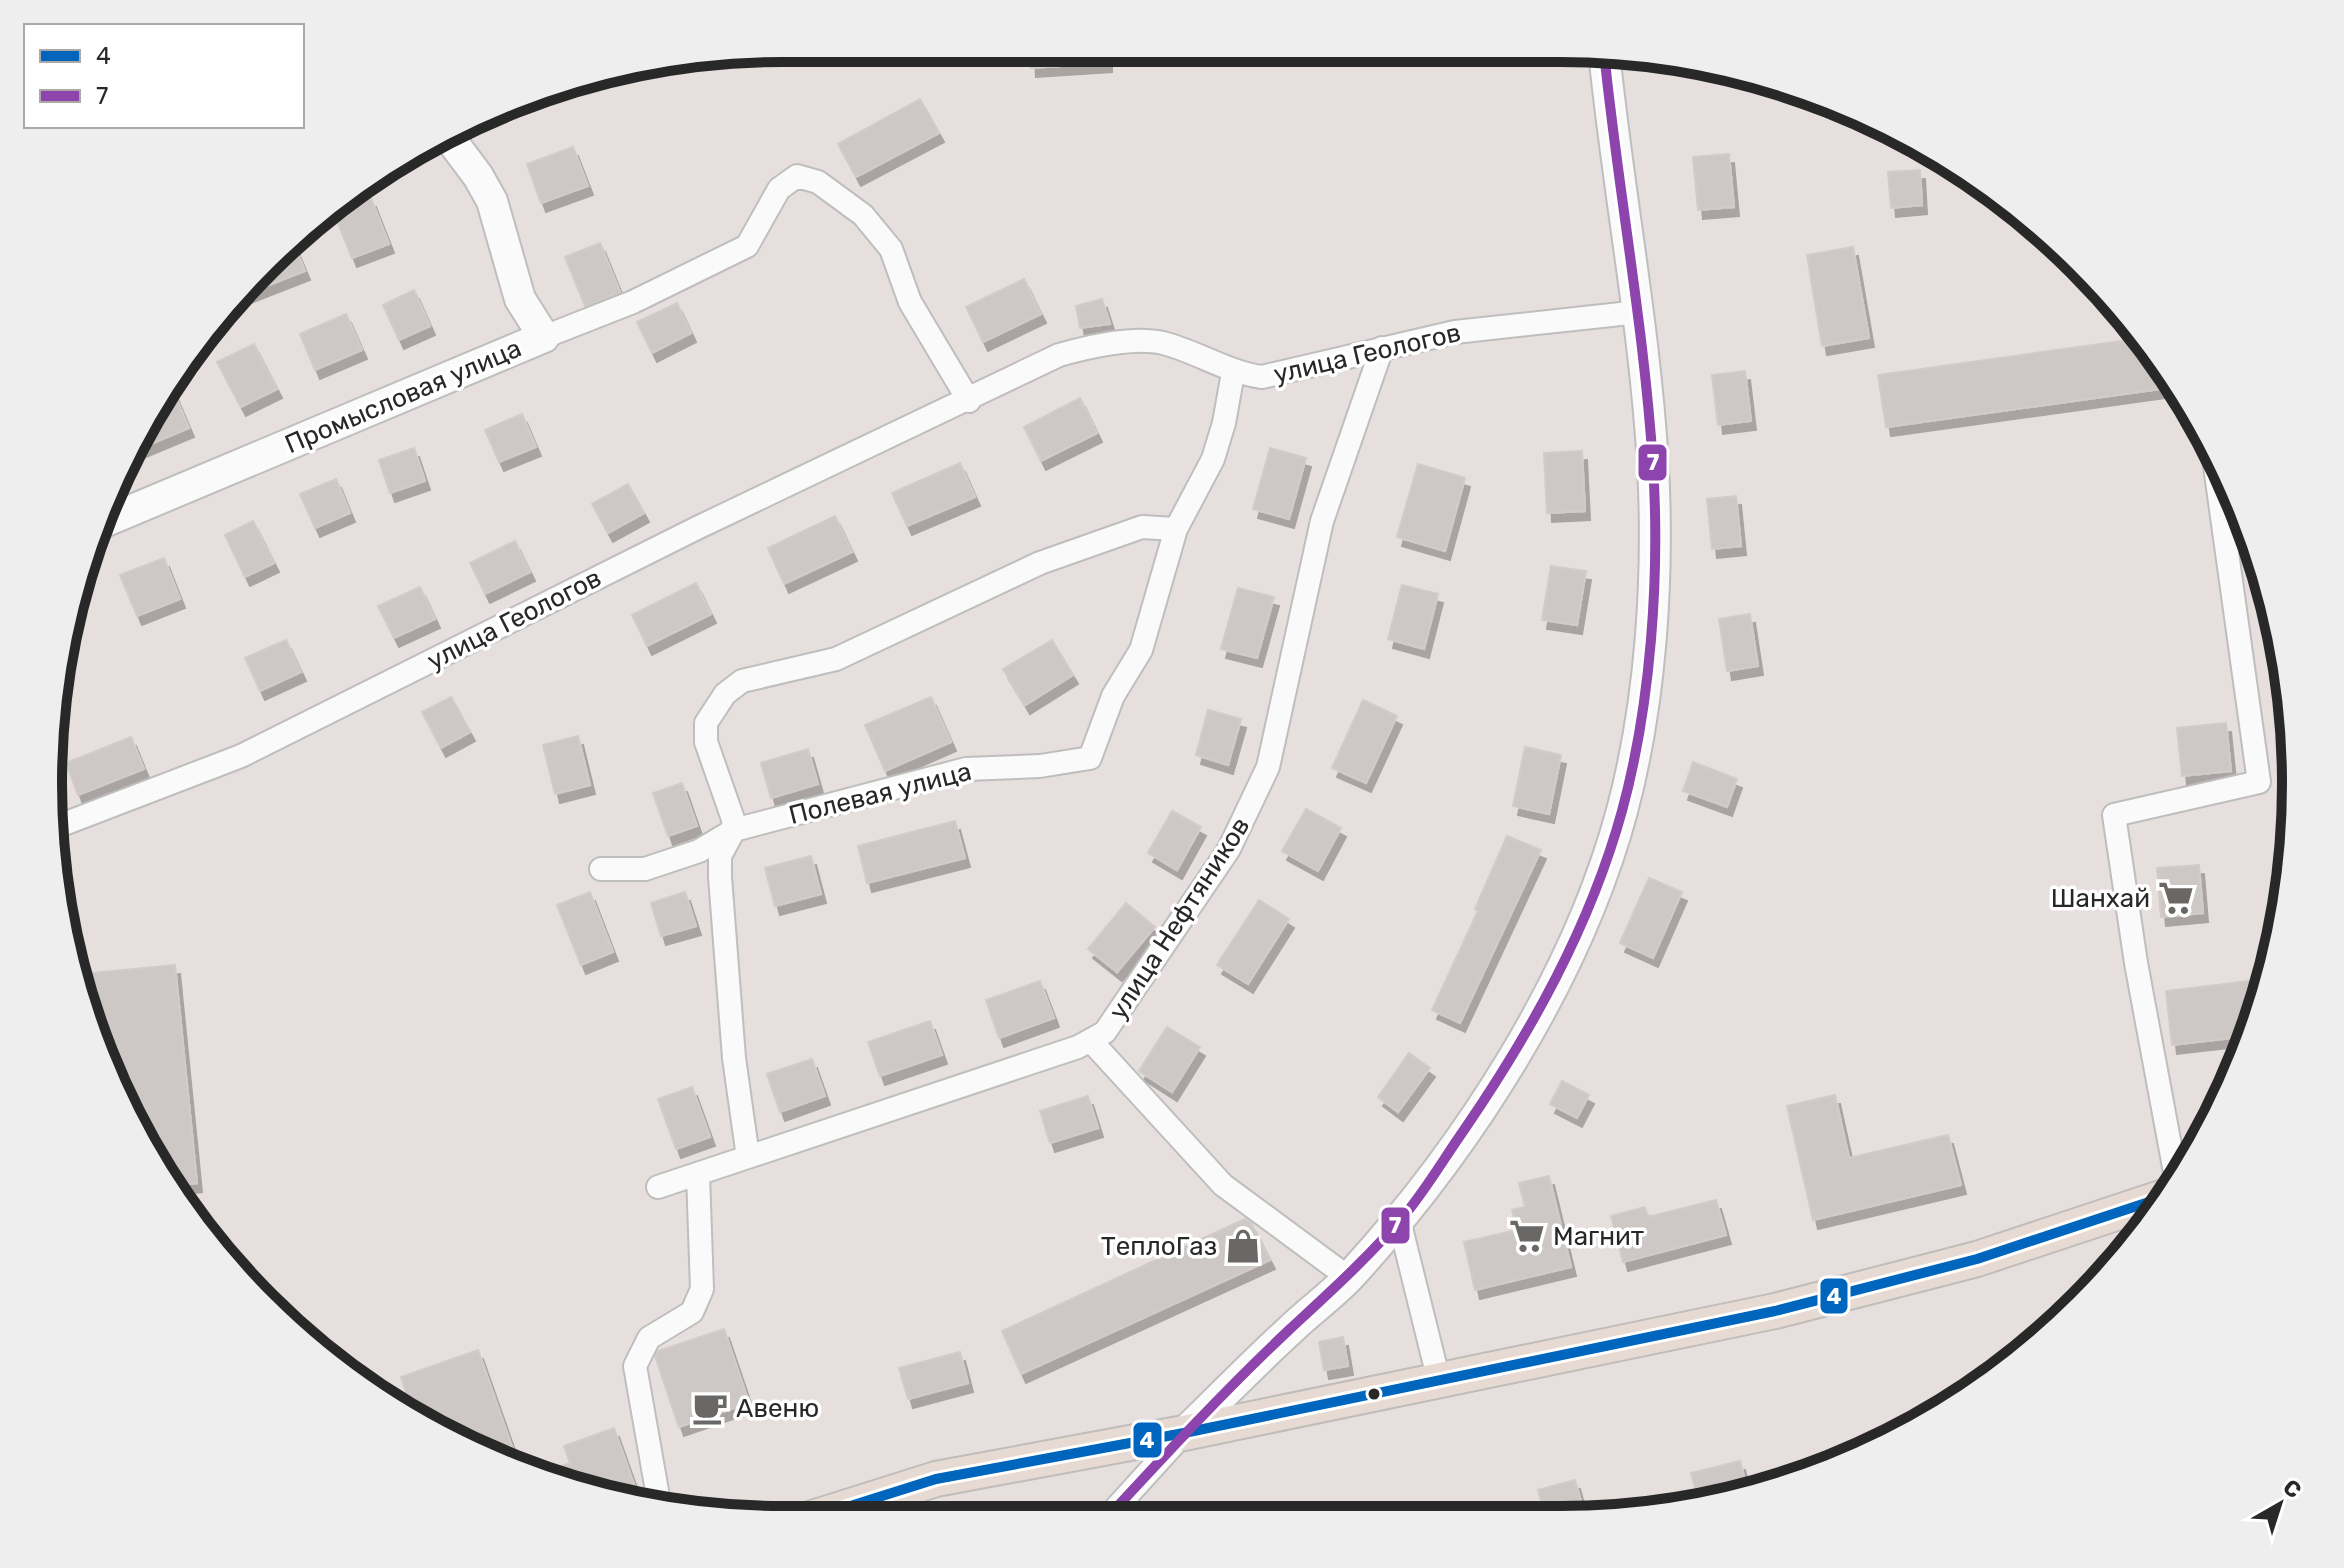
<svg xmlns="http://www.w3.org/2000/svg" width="2344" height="1568" font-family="Rubik,sans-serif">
<defs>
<filter id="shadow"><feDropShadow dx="5" dy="9" stdDeviation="0" flood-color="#0004"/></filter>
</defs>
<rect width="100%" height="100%" fill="#e6dfdd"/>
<!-- building -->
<path fill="#cdc8c6" stroke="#d1cbc9" stroke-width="2" filter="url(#shadow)" d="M1030,48h77v15l-76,5z
M920,99l19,34 -83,44 -18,-33z
M573,147l15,39 -47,17 -14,-39z
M1729,154l5,53 -36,3 -5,-53z
M1920,170l2,35 -31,3 -3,-36z
M371,198l18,46 -37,14 -18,-45z
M600,243l20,49 -35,14 -20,-49z
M295,247l10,24 -59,23v-1z
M1853,247l16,91 -47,8 -15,-91z
M1024,279l17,35 -58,28 -17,-35z
M414,290l16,36 -31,14 -16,-35z
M1102,299l8,25 -30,4 -4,-22z
M677,303l14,30 -39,20 -15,-31z
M346,314l16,36 -47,20 -15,-36z
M2142,338l14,18 5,33 -275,38 -8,-52z
M254,344l23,45 -36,18 -24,-45z
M1745,371l6,50 -33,4 -6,-50z
M171,386l18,42 -55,23z
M1080,398l17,35 -56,28 -17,-34z
M522,414l14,33 -37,15 -14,-32z
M414,448l11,33 -35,12 -11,-33z
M1270,448l36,10 -17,61 -36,-10z
M1582,451l3,60 -38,2 -3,-60z
M960,463l15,34 -68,29 -15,-33z
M1418,464l47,14 -20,73 -48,-14z
M336,479l14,34 -35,15 -15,-34z
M628,484l16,29 -36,20 -16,-29z
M1736,496l5,50 -29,3 -5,-50z
M835,516l17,36 -68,32 -16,-36z
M253,521l21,42 -29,14 -20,-42z
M515,541l15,31 -45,22 -15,-31z
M164,558l16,41 -43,17 -17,-41z
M1551,566l35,5 -9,54 -35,-5z
M696,583l15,31 -64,32 -15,-31z
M1402,585l36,9 -14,55 -36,-10z
M420,587l15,32 -41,19 -16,-32z
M1238,588l36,9 -17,61 -36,-9z
M1750,614l8,52 -31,5 -8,-52z
M286,640l15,32 -41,19 -15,-33z
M1052,640l21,35 -48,30 -22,-36z
M451,697l19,35 -29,16 -19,-36z
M931,697l20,45 -66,29 -20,-46z
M1363,700l34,16 -31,67 -34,-15z
M1208,710l33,9 -13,46 -32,-10z
M2226,723l5,48 -49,5 -5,-48z
M578,736l12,49 -35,9 -12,-49z
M131,737l13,32 -66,26 -12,-32z
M1525,747l36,8 -12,59 -36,-8z
M808,749l10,35 -47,14 -10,-35z
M1693,762l44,17 -10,28 -44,-16z
M682,783l15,43 -29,10 -15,-43z
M1306,809l35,19 -23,43 -36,-20z
M1172,811l29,16 -24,43 -29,-17z
M955,821l10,37 -98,25 -9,-37z
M1507,836l34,14 -81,173 -28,-13 46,-99 -3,-2z
M811,856l10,38 -46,12 -10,-38z
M2199,865l4,48 -42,4 -4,-49z
M1649,878l33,14 -29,66 -33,-15z
M590,892l23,60 -32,13 -24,-60z
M685,892l11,34 -35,10 -10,-33z
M1259,900l30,19 -41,65 -31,-19z
M1126,903l29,24 -38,45 -29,-23z
M175,965l22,218 -25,3 -26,-34 -66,-178z
M2266,979l-17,57 -77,9 -6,-54z
M1040,981l14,37 -55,20 -13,-38z
M930,1021l12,34 -62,21 -12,-34z
M1167,1027l33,20 -28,45 -33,-21z
M1409,1053l21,15 -32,44 -20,-15z
M812,1059l13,37 -45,16 -13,-38z
M1562,1081l27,14 -12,23 -27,-14z
M692,1087l18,50 -34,12 -18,-50z
M1835,1095l14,63 99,-23 13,50 -148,35 -26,-114z
M1088,1096l10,32 -48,15 -10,-32z
M1549,1176l22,91 -96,23 -11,-48 53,-12 -5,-20 13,-3 -6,-24z
M1716,1200l10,35 -103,27 -12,-46 34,-9 3,10z
M1245,1219l6,4 19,37 -249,114 -19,-43z
M724,1329l25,74 -70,24 -24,-71 3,-5z
M1343,1337l5,29 -24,4 -5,-28z
M478,1350l40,114 -60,-20 -45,-32 -12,-35z
M960,1352l8,31 -60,16 -9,-31z
M614,1428l23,65 -16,6 -77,-26 26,-10 -6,-17z
M1740,1461l8,31 -48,14 -9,-33z
M1575,1480l10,36 -39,4 -8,-30z"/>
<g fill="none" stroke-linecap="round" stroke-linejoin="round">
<!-- street casing -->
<g stroke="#bfbebf" stroke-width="26">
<path id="street" d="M544,337l89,-35 114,-56 32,-57 18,-13 21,6 45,33 28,34 19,53 59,99
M56,827l185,-71 456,-228 362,-173c28,-8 76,-19 104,-12 35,9 63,29 99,34l193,-45 184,-20
M601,869h44l54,-18 35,-21 232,-61 74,-3 50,-8 23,-62 28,-46 35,-121 37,-70 11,-36 9,-50
M1092,1042l131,143 126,93
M748,1157l-14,-99 -14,-181v-21l14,-26 -1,-11 -27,-77v-19l19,-29 17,-13 94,-22 204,-96 102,-36 34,2
M2177,1183l-41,-220 -22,-148 145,-33 -46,-330
M658,1187l420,-140 27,-15 124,-183 39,-82 54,-246 60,-173
M1399,1220l40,161
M660,1508l-25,-142 14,-28 43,-26 10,-23 -4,-115
M1105,1520l79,-87"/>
</g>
<!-- secondary casing -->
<g stroke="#bfbebf" stroke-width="34">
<path id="secondary" d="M99,524l445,-187 -24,-38 -28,-98 -14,-25 -30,-40
M1184,1433c35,-34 69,-69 105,-102 20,-20 44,-36 63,-57 116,-127 225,-296 270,-463 29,-109 37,-232 31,-345 -8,-139 -35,-275 -49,-414"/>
</g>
<!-- primary casing -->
<g stroke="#bfbdbc" stroke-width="38">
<path id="primary" d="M806,1520l130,-41 248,-46 591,-122 202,-52 193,-64"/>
</g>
<!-- street -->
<use href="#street" stroke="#fbfafa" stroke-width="22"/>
<!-- secondary -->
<use href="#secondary" stroke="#fbfafa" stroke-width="30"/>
<!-- primary -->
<use href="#primary" stroke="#e6dad2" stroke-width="34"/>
<!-- bus-1 casing -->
<g stroke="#fff" stroke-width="16">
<path id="bus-1" d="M806,1520l130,-41 248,-46 591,-122 202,-52 193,-64"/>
</g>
<!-- bus-2 casing -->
<g stroke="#fff" stroke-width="16">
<path id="bus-2" d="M1105,1520c60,-65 120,-130 185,-191 41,-38 81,-74 117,-117 21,-26 38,-55 57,-82 67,-98 126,-203 158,-319 29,-106 38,-236 31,-346 -9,-139 -35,-275 -49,-413"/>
</g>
<!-- bus-1 -->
<use href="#bus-1" stroke="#0065bd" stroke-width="10"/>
<!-- bus-2 -->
<use href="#bus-2" stroke="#8e44ad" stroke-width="10"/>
</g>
<!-- icons -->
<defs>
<g id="supermarket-bare" transform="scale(2.76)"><path d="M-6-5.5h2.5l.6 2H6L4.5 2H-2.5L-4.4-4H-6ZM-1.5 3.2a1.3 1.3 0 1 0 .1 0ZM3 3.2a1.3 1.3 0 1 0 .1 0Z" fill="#6a6867" stroke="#fff" stroke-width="2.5" paint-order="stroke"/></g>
<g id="shop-bare" transform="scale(2.76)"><path d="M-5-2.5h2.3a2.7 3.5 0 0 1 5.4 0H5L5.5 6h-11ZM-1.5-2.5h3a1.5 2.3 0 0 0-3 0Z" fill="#6a6867" stroke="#fff" stroke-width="2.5" paint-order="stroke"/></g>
<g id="cafe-bare" transform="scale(2.76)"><path d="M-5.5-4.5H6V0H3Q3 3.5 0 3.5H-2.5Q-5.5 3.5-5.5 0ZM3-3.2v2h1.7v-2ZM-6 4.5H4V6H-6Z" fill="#6a6867" stroke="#fff" stroke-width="2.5" paint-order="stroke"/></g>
</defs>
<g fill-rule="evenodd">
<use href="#supermarket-bare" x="2176" y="898"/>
<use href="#supermarket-bare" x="1527" y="1236"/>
<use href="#shop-bare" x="1243" y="1246"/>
<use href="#cafe-bare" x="710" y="1408"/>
</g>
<!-- markers -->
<circle fill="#282828" stroke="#fff" stroke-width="3" cx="1374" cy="1394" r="7"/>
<g text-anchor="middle" stroke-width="7" stroke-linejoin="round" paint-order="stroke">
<!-- street labels -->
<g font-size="26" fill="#282828" stroke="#fff">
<text transform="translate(1367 353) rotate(-13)" y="9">улица Геологов</text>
<text transform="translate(403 396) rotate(-23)" y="9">Промысловая улица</text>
<text transform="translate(514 619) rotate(-27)" y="9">улица Геологов</text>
<text transform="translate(880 793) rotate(-14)" y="9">Полевая улица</text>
<text transform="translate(1179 918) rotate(-57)" y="9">улица Нефтяников</text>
</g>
<!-- poi labels -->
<g font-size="26" fill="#282828" stroke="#fff" text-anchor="end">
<text x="2150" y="907">Шанхай</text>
<text x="1553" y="1245" text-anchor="start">Магнит</text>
<text x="1217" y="1255">ТеплоГаз</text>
<text x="736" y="1417" text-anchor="start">Авеню</text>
</g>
</g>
<!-- crop -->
<path d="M0 0H2344V1568H0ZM784 62H1560A722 722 0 0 1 2282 784V784A722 722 0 0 1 1560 1506H784A722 722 0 0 1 62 784V784A722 722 0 0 1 784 62Z" fill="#eee" fill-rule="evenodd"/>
<path fill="none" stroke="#282828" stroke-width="10" d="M784 62H1560A722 722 0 0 1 2282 784V784A722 722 0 0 1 1560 1506H784A722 722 0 0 1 62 784V784A722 722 0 0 1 784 62Z"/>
<g stroke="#fff" stroke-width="3">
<rect x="1637" y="443" width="31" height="39" rx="8" fill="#8e44ad"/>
<rect x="1380" y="1206" width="31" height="39" rx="8" fill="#8e44ad"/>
<rect x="1819" y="1277" width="30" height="38" rx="8" fill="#0065bd"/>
<rect x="1132" y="1421" width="31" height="38" rx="8" fill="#0065bd"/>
</g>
<g font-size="22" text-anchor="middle" font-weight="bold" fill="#fff">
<text x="1653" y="470">7</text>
<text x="1395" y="1233">7</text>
<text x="1834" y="1304">4</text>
<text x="1147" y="1448">4</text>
</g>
<!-- legend -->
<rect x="24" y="24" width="280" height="104" fill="#ffffff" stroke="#a9a9a9" stroke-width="2"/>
<rect x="40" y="50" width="40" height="12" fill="#0065bd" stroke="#a9a9a9" stroke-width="2"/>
<text x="96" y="64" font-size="24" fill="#282828">4</text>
<rect x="40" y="90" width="40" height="12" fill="#8e44ad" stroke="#a9a9a9" stroke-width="2"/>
<text x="96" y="104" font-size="24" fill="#282828">7</text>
<!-- north arrow -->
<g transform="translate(2280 1504) rotate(39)" stroke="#ffffff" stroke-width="6" paint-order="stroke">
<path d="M0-6L14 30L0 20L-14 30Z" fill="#282828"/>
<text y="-12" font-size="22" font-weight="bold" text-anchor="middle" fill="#282828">С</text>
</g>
</svg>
